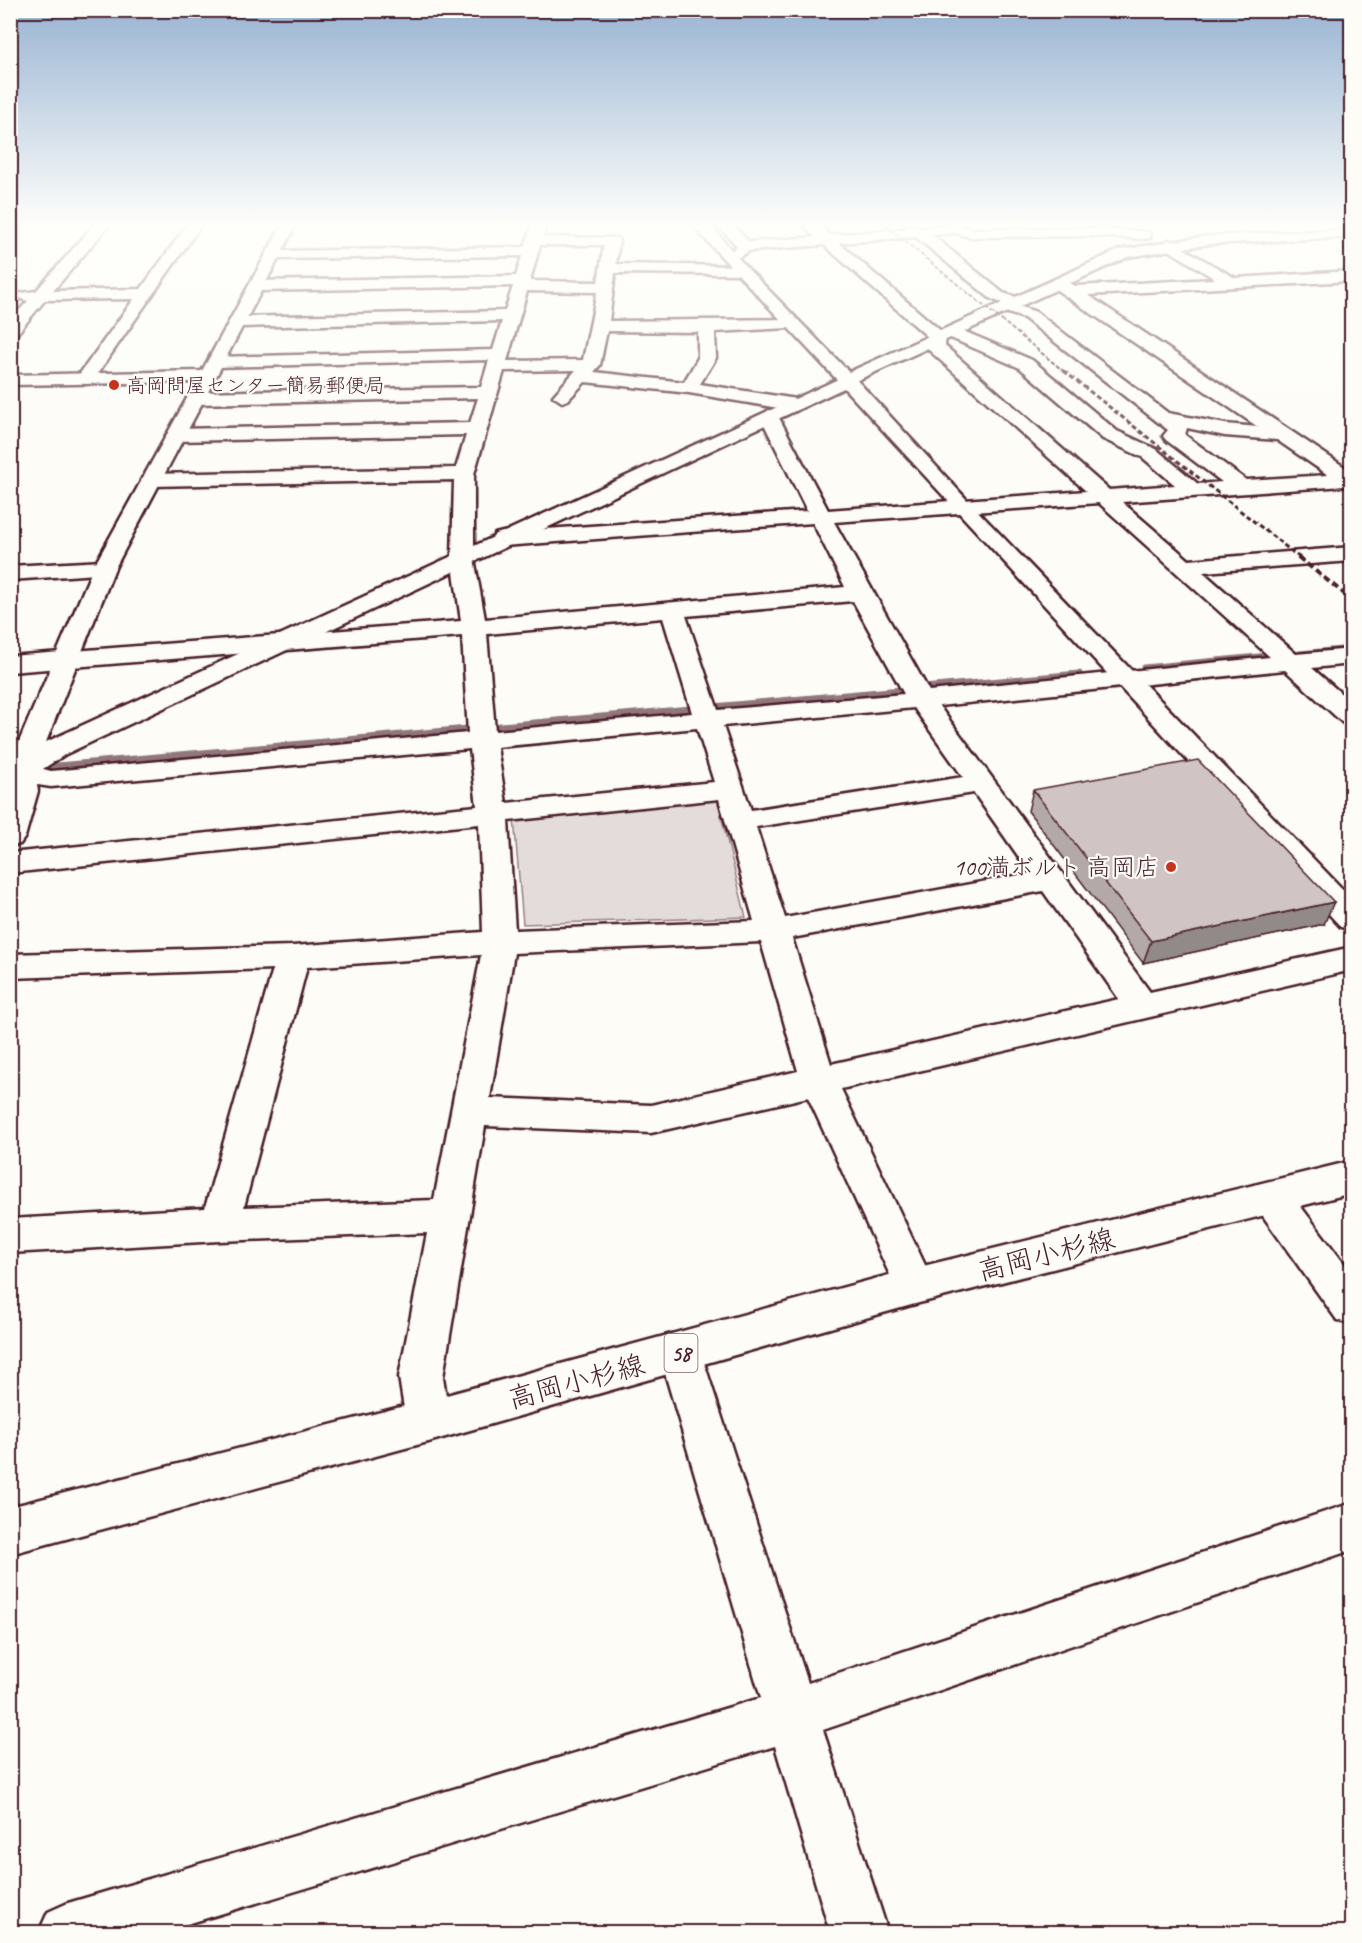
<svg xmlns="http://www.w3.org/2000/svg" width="1362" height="1943" font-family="Caveat,'Klee One',sans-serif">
<rect width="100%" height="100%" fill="#fdfcf7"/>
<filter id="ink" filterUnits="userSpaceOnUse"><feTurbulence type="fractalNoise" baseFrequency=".0167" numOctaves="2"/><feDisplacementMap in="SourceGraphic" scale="12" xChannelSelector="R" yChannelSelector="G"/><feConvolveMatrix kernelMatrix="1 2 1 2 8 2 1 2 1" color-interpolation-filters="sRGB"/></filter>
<g filter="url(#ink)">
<!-- green -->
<path fill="#e3dcda" stroke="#967e82" stroke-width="1.5" d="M717,799l29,118 -223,7 -9,-105z"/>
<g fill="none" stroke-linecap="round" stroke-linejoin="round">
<!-- stream -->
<path stroke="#91777b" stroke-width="7" d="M1300,654l52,-5
M1144,668l136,-13
M35,768l1044,-94"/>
<!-- street casing -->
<g stroke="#4a1f2b" stroke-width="5">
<path id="street" d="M94,225h15l-56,66 88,-2 46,-64h14l-110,158 -6,1 -9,-5 58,-80 -89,1 -29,35 -6,1v-16l18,-19 -7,-2 -2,-3 2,-3 15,-2z
M532,225h14l-3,12 74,1 2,3 -3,23 129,2 3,3 -3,3 -5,2 -125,-1 -6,48 187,-2 2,4 -8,5 -75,4 1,26 -16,26 96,15 9,6 -9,6 -107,-18 -104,-11 -17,18 -6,2 -9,-6 23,-26 -72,1 -30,103v84l11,61 360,-32 -32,-64 -310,23 -8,-2 -3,-5 3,-5 8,-2 304,-21 -47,-95 9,-6 9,6 50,94 258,-19 -156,-140 -3,-4 2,-9 -105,-93 -75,6 -18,11 -7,-4 13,-12 -19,-21h15l16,17 66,-5 -12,-12h16l11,10 77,-6 -2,-4 18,3 35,-3 12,4 121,-1 59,4v6l-5,1 -54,-3 -121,1 -15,-4 -23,2 71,58 19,6 2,3 -5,4 17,6 132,101 57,11 33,3 -210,-143 8,-5 20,7 139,-7 -51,-32 -2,-3 7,-4 66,38 117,-7v10l-264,14 264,177v16l-8,-2 -222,16 67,58 163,-13v14l-149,11 93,82 56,-5v15l-40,4 40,35v22l-9,-2 -58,-53 -346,36 211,286 202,-45v23l-511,119 94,197 -6,13 -14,5 -14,-5 -93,-202 -157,36 -166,-7 -42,251 7,44 -6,15 -16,6 -16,-6 -6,-15 -7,-44 28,-144 -207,8 -210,12v-34l195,-11 68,-239 -263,9v-24l283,-8 190,-14 -4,-108 -469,49v-20l467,-47 -7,-57 -419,38 -27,-4 -13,-6 -1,-11 11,-3 30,8 417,-38 -6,-97 -452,36v-16l451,-35 -9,-63 2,-78 -303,6 -7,-2 -3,-4 3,-4 7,-2 305,-6 10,-33 -290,6 -10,-6 10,-6 294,-6 8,-25 -282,6 -9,-6 9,-6 285,-5 8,-27 -272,7 -9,-5 9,-5 276,-7 9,-29 -263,6 -8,-5 8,-5 266,-6 8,-25 -255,5 -8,-5 8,-5 258,-5 6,-20 -249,3 -7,-4 7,-4 252,-4zM916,237l75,62 11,4 -5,4 2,3 25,8 144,112 -5,6 3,4 56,42 -24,2 -42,-35 -39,-18 -85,-71 -76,-32 -6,-1 -8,5 -103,-89zM540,245h64l-6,37 -68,-1zM527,291l70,1 -14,68 -76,1zM607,331l91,1v26l-14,24 -90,-10 6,-7zM946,336l74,32 83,71 39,18 33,28 -66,5 -164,-144zM1187,428l38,8 52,4 51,35 -82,5 -61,-45zM1099,503l171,154 -341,34 -95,-169zM853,601l51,93 -186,16 -32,-94zM663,618l29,95 -197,18 -8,-97zM914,708l49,69 -212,33 -28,-84zM697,728l17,54 -208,21 -9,-56zM974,793l56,80 -245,45 -29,-91zM719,799l35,122 -239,9 -7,-109zM1043,891l76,108 -288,65 -39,-126zM761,942l37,129 -147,34 -161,-7 24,-145zM481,955l-47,245 -190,7 63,-240z
M104,561l8,2 3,5 -3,5 -102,7v-14z
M1272,1182l14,5 66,87v51l-15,-5 -79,-111 -5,-11 5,-11z
M680,1333l15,6 6,14 107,330 544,-180v47l-529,180 65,202h-58l-55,-186 -614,186h-122l9,-20 20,-9 693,-205 -102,-345 6,-14z"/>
</g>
<!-- secondary casing -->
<g stroke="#4a1f2b" stroke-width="5">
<path id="secondary" d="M282,225h14l-181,343 -69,174 801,-367 6,1 116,126 383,397v31l-11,-3 -497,-539 -778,366 -31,20 3,17 -13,46 -5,7 -10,2v-83l83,-195 103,-186 -186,3v-10l192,-4z"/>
</g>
<!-- primary casing -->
<g stroke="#4a1f2b" stroke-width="5">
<path id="primary" d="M692,225l20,2 33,39 104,106 270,-122 90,-14 143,-7v8l-143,7 -81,13 -281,128 -6,-1z
M1352,1161v32l-437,111 -487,138 -418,112v-47l418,-107 487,-132z"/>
</g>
<!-- street -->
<use href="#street" fill="#fdfcf7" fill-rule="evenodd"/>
<!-- secondary -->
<use href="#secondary" fill="#fdfcf7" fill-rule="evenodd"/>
<!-- primary -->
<use href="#primary" fill="#fdfcf7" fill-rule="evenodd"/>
<!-- rail-far2 -->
<path stroke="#4a1f2b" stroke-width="2" stroke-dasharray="4.5 2" stroke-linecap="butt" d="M885,225l181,148"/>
<!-- rail-far1 -->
<path stroke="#4a1f2b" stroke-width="3" stroke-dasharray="5 3" stroke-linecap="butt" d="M1064,371l236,187"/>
<!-- rail -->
<path stroke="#4a1f2b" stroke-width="4" stroke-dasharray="7 4" stroke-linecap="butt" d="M1298,557l54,43"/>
</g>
<!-- wall -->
<path fill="#b3a9a9" stroke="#4a1f2b" stroke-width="1.5" d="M1033,790l291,134 -181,39 -115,-152z"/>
<!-- shaded-wall -->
<path fill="#928a89" stroke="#4a1f2b" stroke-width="1.5" d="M1334,902l-10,22 -181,39 8,-22z"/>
<!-- building -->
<path fill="#d0c5c4" stroke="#4a1f2b" stroke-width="1.5" d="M1198,760l136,142 -183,39 -118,-151z"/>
</g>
<!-- sky -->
<linearGradient id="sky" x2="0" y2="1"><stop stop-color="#98b3d2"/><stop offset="0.45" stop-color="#fefefb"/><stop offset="1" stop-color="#fefefb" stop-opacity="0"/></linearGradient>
<rect width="1362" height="497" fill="url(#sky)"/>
<!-- markers -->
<g fill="#c8321e" stroke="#fdfcf7" stroke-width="2">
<circle cx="114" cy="385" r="6"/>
<circle cx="1171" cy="867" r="6"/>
</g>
<g text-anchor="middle" stroke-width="4.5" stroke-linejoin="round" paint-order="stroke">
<!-- far-poi labels -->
<g font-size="20" fill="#4a1f2b" stroke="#fdfcf7" text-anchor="start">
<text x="126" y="392">高岡問屋センター簡易郵便局</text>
</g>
<!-- shield labels -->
<rect fill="#fdfcf7" stroke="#806168" stroke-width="1.5" x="664.5" y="1334" width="33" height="38" rx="4.5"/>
<g font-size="22" font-weight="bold" fill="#4a1f2b">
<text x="681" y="1361">58</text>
</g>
<!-- poi labels -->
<g font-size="24" fill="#4a1f2b" stroke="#fdfcf7" text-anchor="end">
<text x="1159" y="875">100満ボルト 高岡店</text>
</g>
<!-- near-street labels -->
<g font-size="28" fill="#4a1f2b" stroke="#fdfcf7">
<text transform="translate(1046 1254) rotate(-14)" y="10">高岡小杉線</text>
<text transform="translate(576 1381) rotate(-15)" y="10">高岡小杉線</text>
</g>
</g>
<!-- margin -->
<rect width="1362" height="1943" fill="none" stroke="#fdfcf7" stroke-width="36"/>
<rect x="18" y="18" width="1326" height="1907" fill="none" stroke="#4a1f2b" stroke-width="2" filter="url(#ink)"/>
</svg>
